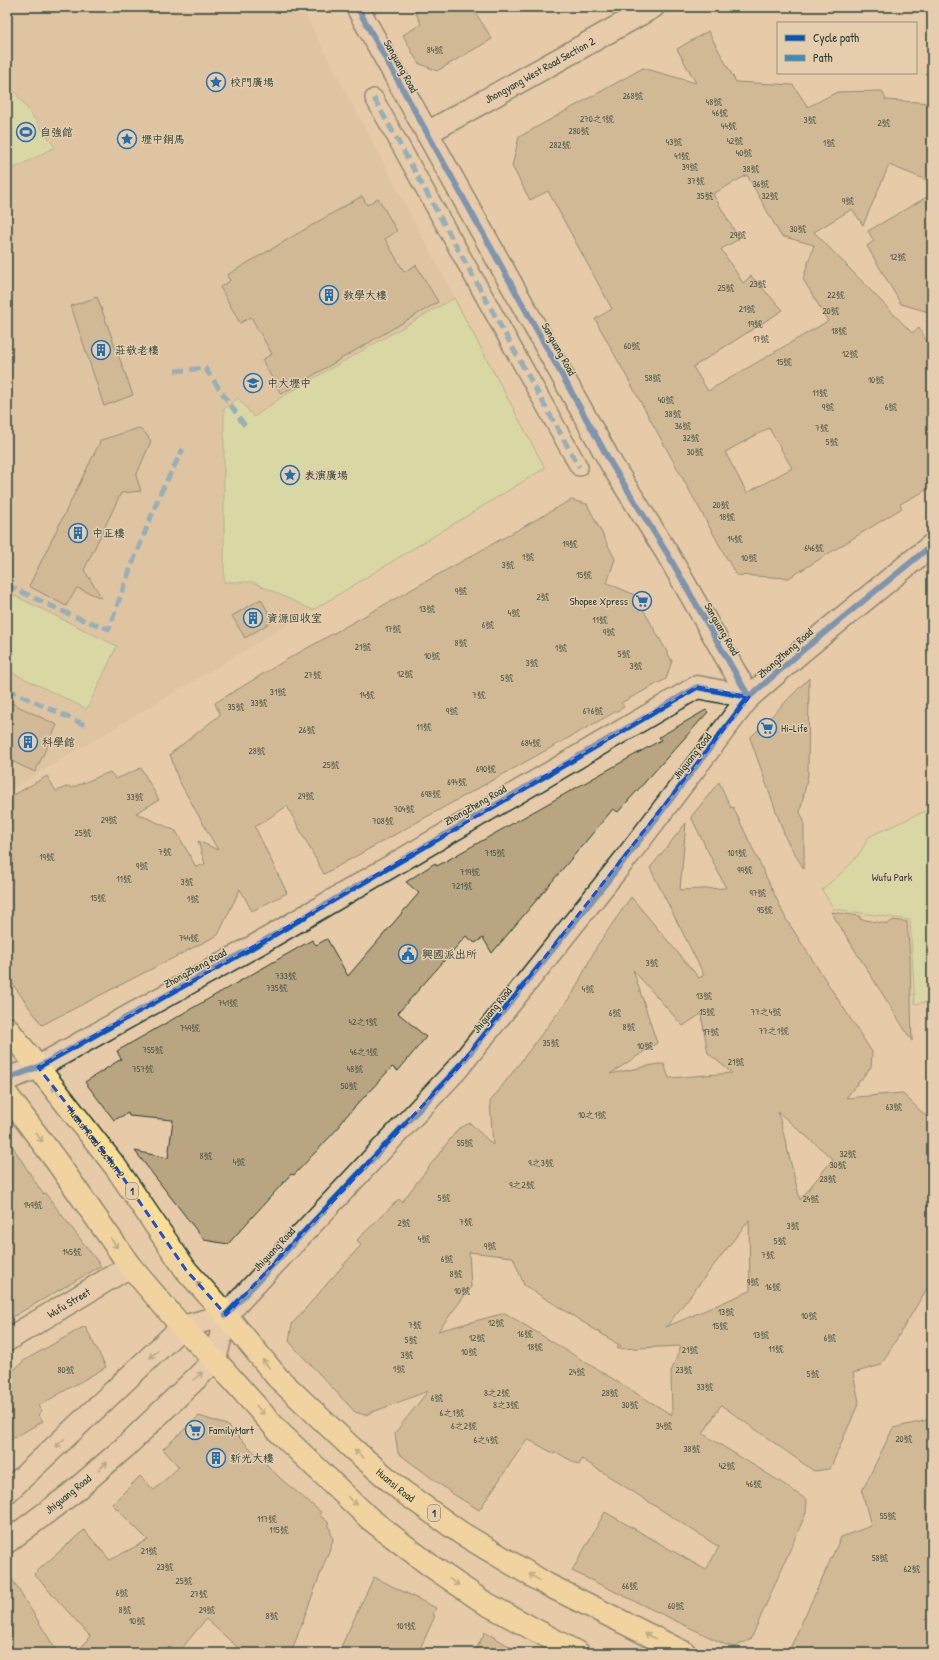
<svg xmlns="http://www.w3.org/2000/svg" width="939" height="1660" font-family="'Patrick Hand','LXGW WenKai TC',sans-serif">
<rect width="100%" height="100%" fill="#e7cba8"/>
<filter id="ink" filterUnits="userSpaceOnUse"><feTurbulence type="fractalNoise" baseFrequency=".025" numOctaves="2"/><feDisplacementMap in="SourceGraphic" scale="8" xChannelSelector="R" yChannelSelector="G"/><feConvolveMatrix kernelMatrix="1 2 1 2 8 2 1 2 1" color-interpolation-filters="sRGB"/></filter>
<g filter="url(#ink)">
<!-- built -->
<path fill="#d5bd9b" d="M7,7h294l244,461 -232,142 -306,182z"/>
<!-- green -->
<path fill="#c7e9a2" stroke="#73936b" d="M7,81l48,66 -48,25z
M454,298l91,170 -232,142 -60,-28h-29v-173l14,-11 16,19 29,-21z
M7,592l110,54 -30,63 -80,-39z
M932,808v193l-17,3 -5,-84 -76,-11 -12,-19c17,-16 38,-30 46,-53z"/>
<!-- building -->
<path fill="#b9a582" stroke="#1f3d34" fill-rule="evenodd" d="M413,7h59l20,32 -55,32 -19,-8 -15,-28 18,-11z
M708,31l28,51 57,3 15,22 29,-15 45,-1 4,9 46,3v79l-43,-17 -26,60 -11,-16 -38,23 98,101 7,-5 13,23v136l-32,17 2,4 -113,70 -53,-3 -141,-256 17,-10 -64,-118 -18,9 -18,-34 7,-29 124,-69 53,15 -19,-34zM747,175l34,61 33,9 -11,34 25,42 -120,70 -15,-24 90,-57 -32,-34 -8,7 -22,-34 18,-10 -26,-45zM769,428l23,40 -45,25 -22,-41z
M932,194v119l-31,-9 -34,-58 7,-5 -6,-10z
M362,196l5,9 11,-7 19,33 -12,8 19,33 12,-7 22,37 -157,92 -19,-34 10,-6 -21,-37 -11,6 -20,-36 10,-6 -3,-6z
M97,297l36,98 -29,11 -33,-100z
M139,428l7,6 5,7 -15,35 5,15 -20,2 -37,77 18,28 -25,-10 -11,18 -37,-20 72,-146z
M571,500l16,4 28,55 -8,24 28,12 37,66 -6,18 -45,24 3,4 -300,167 -37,-68 -32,21 32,66 -35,18 -12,-22 -22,46 -176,90 -35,-49v-177l40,-23 9,15 13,-5 2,2 39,-16 6,7 25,-11 18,32 -23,13 40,18 20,36 9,-3 -7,-23 20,9 -40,-71 -8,-25 50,-39 -5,-12 71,-43z
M261,599l12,22 -28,17 -13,-22z
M809,678l-1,97 -8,37 4,9v48l-18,-30 -36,-101z
M7,701l50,24 -22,47 -28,-13z
M706,710l2,2 -90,100 -5,-3 -121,144 -9,-15 -8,5 -9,-7 -68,77 28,24 -28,34 -6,-4 -52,56v3l-46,49 -3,-1 -63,70 -24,-4 -69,-89 33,7 5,-38 -44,-4 -1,-3 -14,7 -29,-38 36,-23 -4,-8 195,-111 4,5 11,-6 21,37 71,-83 -13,-11 29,-19 2,3 224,-126 -2,-3z
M719,782l12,26 2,-1 53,112 86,133 -1,15 -25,31 56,-5 30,29v158l-51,85 -28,8 6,29 -29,67 -16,2 -93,-66 -18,29 76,47 28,19 -1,13 -55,126 -16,8 -9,-2 -154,-74 33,-59 101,58 13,-23 -137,-88 -3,6 -23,-13 -1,2 -28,-15 -48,71 -26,-16 -55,-41 -3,-20 33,-42 -63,24 -10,-3 -61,-65 -5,-6 3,-17 69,-79 -4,-5 42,-41 3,3 56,-73 12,-6 23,22 -3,-43 83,-109 24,-47 34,-49 68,81 5,-3 -54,-107 36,-45 -6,67 46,-2 -35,-71zM633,970l50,56 18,-12 7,39 24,20 -63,5 -5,-14h-6l-48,10 47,-31zM778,1112l55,47 -33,41zM749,1220l1,71 -84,36zM469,1252l44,5 11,28 97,61 -4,1 1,2 63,-3 -10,26 1,43 -167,-102 -67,18 33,-44z
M831,912l29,4v3l28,5 5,-4 14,2 3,36 2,83z
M7,1138l36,56 2,-1 56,73 -94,54z
M85,1326l21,41 -68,39 4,5 -4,4 5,6 -36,21v-66l18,-16z
M199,1416l28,9 55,55 39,32 -2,3 9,7 5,18 -42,113h-47l-38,-34 -28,34h-101l13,-17 -56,-62 50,-44 26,30 38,-20 -36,-36 28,-28 14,14 25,-23 -16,-18z
M932,1419v234h-144l53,-116 30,-11 -9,-35 31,-63z
M7,1571l51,82h-45l-6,-10z
M374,1577l62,31 -3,7 2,1 -17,37h-80z
M485,1632l36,21h-47z"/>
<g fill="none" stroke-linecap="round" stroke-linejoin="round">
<!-- pedestrian casing -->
<g stroke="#1f3d34" stroke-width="20">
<path id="pedestrian" d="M374,98l205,369"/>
</g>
<!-- minor casing -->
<g stroke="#1f3d34" stroke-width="25">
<g id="minor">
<path d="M357,7l255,458 55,88 82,144"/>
<path id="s1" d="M427,133l226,-126"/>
<path d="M7,1079l31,-12 222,-124 437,-256 52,10"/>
<path d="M226,1315l232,-247 168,-210 123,-161 53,-46 130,-106"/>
<path id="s2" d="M7,1340l123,-74"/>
</g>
</g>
<!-- secondary casing -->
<g stroke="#1f3d34" stroke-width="25">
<path id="secondary" d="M7,1492l175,-165 44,-12 -11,45 -90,87 -54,47 -64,48"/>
</g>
<!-- primary casing -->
<g stroke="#1f3d34" stroke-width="25">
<g id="primary">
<path id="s3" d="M7,1028l108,138 71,104 40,45 52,63 75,71 49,42 59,42 85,51 139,69"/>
<path d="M7,1095l50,67 73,104 52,61 33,33 64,72 91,87 61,47 54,37 93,50"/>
</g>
</g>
<!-- pedestrian -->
<use href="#pedestrian" stroke="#e6cdae" stroke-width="17"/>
<!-- minor -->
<use href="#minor" stroke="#e6cdae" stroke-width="22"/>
<!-- secondary -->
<use href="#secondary" stroke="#e6cdae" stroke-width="22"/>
<!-- primary -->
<use href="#primary" stroke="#fcde96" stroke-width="22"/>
<!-- quiet -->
<path stroke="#378ec5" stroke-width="5" stroke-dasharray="10 5" stroke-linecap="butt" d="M374,98l205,369
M175,371l30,-3 40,58
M7,585l66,31 36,13 20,-57 32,-80 22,-43
M7,689l78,36"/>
<!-- cycleway casing -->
<g stroke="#e6cdae" stroke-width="8">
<path id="cycleway" d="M357,7l255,458 55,88 82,144
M7,1079l31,-12 222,-124 437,-256 52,10
M226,1315l232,-247 168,-210 123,-161 53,-46 130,-106"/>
</g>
<!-- cycleway -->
<use href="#cycleway" stroke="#0057b8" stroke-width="6"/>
</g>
<!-- one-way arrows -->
<defs><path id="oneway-shaft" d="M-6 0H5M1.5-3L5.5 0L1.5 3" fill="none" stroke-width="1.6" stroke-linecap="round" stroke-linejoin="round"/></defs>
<g stroke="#828560">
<use href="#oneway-shaft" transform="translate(56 1091) rotate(-128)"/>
<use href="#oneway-shaft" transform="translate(39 1137) rotate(53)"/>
<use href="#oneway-shaft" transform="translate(114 1243) rotate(55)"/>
<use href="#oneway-shaft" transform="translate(200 1286) rotate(-132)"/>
<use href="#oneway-shaft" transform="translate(266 1364) rotate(-130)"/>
<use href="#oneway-shaft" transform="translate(260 1410) rotate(48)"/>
<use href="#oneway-shaft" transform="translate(359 1454) rotate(-140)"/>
<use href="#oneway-shaft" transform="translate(352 1501) rotate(44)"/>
<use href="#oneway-shaft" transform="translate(534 1577) rotate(-149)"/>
<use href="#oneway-shaft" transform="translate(454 1582) rotate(34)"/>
<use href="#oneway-shaft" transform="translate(650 1636) rotate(-153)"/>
</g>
<g stroke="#797e6b">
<use href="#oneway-shaft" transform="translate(154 1354) rotate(137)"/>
<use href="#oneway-shaft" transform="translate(198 1376) rotate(-44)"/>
<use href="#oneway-shaft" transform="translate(60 1443) rotate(137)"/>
<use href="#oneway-shaft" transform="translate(103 1466) rotate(-41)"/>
</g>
</g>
<!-- marked area -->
<path d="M0 0H939V1660H0ZM697,687l52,10 -291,371 -232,247 -40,-45 -71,-104 -77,-99 222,-124z" fill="#e7cba8" fill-opacity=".55" fill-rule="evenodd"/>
<path fill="none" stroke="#1d4ed8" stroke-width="3" stroke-dasharray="8 5" stroke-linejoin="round" d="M697,687l52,10 -291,371 -232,247 -40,-45 -71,-104 -77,-99 222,-124z"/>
<!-- icons -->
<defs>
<g id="sight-ring" transform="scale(1)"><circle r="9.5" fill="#e6cdae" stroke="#1f6fb2" stroke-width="1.5"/><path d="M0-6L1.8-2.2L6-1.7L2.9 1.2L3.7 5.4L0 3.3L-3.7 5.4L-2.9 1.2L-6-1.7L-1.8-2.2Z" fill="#1f6fb2"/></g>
<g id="stadium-ring" transform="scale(1)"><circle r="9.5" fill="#e6cdae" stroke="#1f6fb2" stroke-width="1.5"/><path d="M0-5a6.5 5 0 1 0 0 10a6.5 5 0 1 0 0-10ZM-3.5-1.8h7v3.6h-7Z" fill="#1f6fb2"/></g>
<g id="building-ring" transform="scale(1)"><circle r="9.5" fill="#e6cdae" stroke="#1f6fb2" stroke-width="1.5"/><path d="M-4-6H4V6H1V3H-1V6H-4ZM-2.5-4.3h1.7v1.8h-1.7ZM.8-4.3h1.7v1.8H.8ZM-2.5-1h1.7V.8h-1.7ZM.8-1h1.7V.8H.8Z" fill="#1f6fb2"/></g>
<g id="school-ring" transform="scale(1)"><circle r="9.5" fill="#e6cdae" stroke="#1f6fb2" stroke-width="1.5"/><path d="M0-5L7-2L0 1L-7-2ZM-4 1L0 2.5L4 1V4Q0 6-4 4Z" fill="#1f6fb2"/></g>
<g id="supermarket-ring" transform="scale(1)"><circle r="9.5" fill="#e6cdae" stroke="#1f6fb2" stroke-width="1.5"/><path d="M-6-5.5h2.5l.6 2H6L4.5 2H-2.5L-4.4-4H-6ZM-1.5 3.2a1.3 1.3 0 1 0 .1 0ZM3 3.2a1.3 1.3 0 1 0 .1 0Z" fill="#1f6fb2"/></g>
<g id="civic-ring" transform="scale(1)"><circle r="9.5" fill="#e6cdae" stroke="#1f6fb2" stroke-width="1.5"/><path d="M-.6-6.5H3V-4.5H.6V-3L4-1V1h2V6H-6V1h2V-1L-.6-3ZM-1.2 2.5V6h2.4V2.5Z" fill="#1f6fb2"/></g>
</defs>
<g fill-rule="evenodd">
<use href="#sight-ring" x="216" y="82"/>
<use href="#stadium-ring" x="26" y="132"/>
<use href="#sight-ring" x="127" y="139"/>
<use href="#building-ring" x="329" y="295"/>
<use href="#building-ring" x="101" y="350"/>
<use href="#school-ring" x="253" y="383"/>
<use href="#sight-ring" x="290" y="475"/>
<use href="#building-ring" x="78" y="533"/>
<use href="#supermarket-ring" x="642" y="601"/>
<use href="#building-ring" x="253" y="618"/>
<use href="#supermarket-ring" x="767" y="728"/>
<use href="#building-ring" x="28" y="742"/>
<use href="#civic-ring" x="408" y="954"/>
<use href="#supermarket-ring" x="195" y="1430"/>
<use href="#building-ring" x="216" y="1458"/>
</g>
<g text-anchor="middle" stroke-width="3" stroke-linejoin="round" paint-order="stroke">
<!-- number labels -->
<g font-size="9" fill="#465748">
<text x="435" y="53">84號</text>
<text x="633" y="99">268號</text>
<text x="714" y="105">48號</text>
<text x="720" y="116">46號</text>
<text x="597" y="122">270之1號</text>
<text x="810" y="123">3號</text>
<text x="884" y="126">2號</text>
<text x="729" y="129">44號</text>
<text x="579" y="134">280號</text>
<text x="735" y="144">42號</text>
<text x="674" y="145">43號</text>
<text x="829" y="146">1號</text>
<text x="560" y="148">282號</text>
<text x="744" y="156">40號</text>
<text x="682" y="159">41號</text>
<text x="690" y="170">39號</text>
<text x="751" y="172">38號</text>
<text x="696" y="184">37號</text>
<text x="761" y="187">36號</text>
<text x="705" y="199">35號</text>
<text x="770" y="199">32號</text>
<text x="848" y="204">9號</text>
<text x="798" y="232">30號</text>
<text x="738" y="238">29號</text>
<text x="898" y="260">12號</text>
<text x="758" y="287">23號</text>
<text x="726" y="291">25號</text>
<text x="836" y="298">22號</text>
<text x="747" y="312">21號</text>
<text x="831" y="314">20號</text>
<text x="755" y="327">19號</text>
<text x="839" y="334">18號</text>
<text x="761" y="342">17號</text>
<text x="632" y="349">60號</text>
<text x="850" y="357">12號</text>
<text x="784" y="365">15號</text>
<text x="653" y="381">58號</text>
<text x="876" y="383">10號</text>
<text x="820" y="396">11號</text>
<text x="666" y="403">40號</text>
<text x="828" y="410">9號</text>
<text x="891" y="410">6號</text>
<text x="673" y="417">38號</text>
<text x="683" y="429">36號</text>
<text x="822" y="431">7號</text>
<text x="691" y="441">32號</text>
<text x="832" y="445">5號</text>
<text x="695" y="455">30號</text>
<text x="721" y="508">20號</text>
<text x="727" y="520">18號</text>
<text x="735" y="542">14號</text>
<text x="570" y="547">19號</text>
<text x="814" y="551">646號</text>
<text x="528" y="560">1號</text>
<text x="749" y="561">10號</text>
<text x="508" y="568">3號</text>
<text x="584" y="578">15號</text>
<text x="461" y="594">9號</text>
<text x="543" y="600">2號</text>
<text x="427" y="612">13號</text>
<text x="514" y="616">4號</text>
<text x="600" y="623">11號</text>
<text x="488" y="628">6號</text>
<text x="393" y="632">17號</text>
<text x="609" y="635">9號</text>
<text x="461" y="646">8號</text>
<text x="363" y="650">21號</text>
<text x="561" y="651">1號</text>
<text x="624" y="657">5號</text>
<text x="432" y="659">10號</text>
<text x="532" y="666">3號</text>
<text x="636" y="669">3號</text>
<text x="405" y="677">12號</text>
<text x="313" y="678">27號</text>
<text x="507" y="681">5號</text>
<text x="278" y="695">31號</text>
<text x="367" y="698">14號</text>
<text x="479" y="698">7號</text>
<text x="259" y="706">33號</text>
<text x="236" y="710">35號</text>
<text x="452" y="714">9號</text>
<text x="593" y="714">676號</text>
<text x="424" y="730">11號</text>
<text x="307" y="733">26號</text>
<text x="531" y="746">684號</text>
<text x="257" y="754">28號</text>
<text x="331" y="768">25號</text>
<text x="486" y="772">690號</text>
<text x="457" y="785">694號</text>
<text x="431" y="797">698號</text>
<text x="306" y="799">29號</text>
<text x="135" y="800">33號</text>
<text x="404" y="812">704號</text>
<text x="109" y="823">29號</text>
<text x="383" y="824">708號</text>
<text x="83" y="836">25號</text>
<text x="165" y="855">7號</text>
<text x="495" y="856">715號</text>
<text x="737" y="856">101號</text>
<text x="47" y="860">19號</text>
<text x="142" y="869">9號</text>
<text x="745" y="873">99號</text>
<text x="470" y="875">719號</text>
<text x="124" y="882">11號</text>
<text x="187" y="885">3號</text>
<text x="462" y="889">721號</text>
<text x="758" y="896">97號</text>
<text x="98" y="901">15號</text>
<text x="193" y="902">1號</text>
<text x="765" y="913">95號</text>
<text x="189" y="941">744號</text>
<text x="652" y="966">3號</text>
<text x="286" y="979">733號</text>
<text x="277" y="991">735號</text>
<text x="588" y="992">4號</text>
<text x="704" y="999">13號</text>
<text x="228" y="1006">741號</text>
<text x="707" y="1015">15號</text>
<text x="766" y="1015">77之4號</text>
<text x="615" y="1016">6號</text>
<text x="363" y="1025">42之1號</text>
<text x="629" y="1030">8號</text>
<text x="190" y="1031">749號</text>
<text x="774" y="1034">77之1號</text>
<text x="711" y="1035">17號</text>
<text x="551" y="1046">35號</text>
<text x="645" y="1049">10號</text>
<text x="153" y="1053">755號</text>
<text x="364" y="1055">46之1號</text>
<text x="736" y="1065">21號</text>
<text x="143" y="1072">757號</text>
<text x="355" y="1072">48號</text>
<text x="349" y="1089">50號</text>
<text x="894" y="1110">63號</text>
<text x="592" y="1118">10之1號</text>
<text x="465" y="1146">55號</text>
<text x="848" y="1157">32號</text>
<text x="206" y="1159">8號</text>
<text x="239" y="1165">4號</text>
<text x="541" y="1166">9之3號</text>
<text x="838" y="1168">30號</text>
<text x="828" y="1182">28號</text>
<text x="522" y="1188">9之2號</text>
<text x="444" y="1201">5號</text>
<text x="811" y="1202">24號</text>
<text x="33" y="1208">149號</text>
<text x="466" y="1225">7號</text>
<text x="404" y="1226">2號</text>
<text x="793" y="1229">3號</text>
<text x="424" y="1242">4號</text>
<text x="780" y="1244">5號</text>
<text x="490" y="1249">9號</text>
<text x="72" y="1255">145號</text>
<text x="768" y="1258">7號</text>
<text x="447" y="1262">6號</text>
<text x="456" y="1277">8號</text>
<text x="753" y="1285">9號</text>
<text x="773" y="1290">16號</text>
<text x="462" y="1294">10號</text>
<text x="726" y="1315">13號</text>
<text x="809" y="1319">10號</text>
<text x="496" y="1326">12號</text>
<text x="415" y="1328">7號</text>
<text x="720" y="1329">15號</text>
<text x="525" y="1337">16號</text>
<text x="761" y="1338">13號</text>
<text x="477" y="1341">12號</text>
<text x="830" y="1341">6號</text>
<text x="411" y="1343">5號</text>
<text x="535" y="1350">18號</text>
<text x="776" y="1352">11號</text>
<text x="690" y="1353">21號</text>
<text x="469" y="1355">10號</text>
<text x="407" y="1358">3號</text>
<text x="399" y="1372">1號</text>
<text x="66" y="1373">80號</text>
<text x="684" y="1373">23號</text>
<text x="577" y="1375">24號</text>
<text x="813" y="1377">5號</text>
<text x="705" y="1390">33號</text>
<text x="497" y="1396">8之2號</text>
<text x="610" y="1396">28號</text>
<text x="437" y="1401">6號</text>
<text x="506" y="1408">8之3號</text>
<text x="630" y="1408">30號</text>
<text x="452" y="1416">6之1號</text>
<text x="464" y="1429">6之2號</text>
<text x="664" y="1429">34號</text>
<text x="904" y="1442">20號</text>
<text x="486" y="1443">6之4號</text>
<text x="692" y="1452">38號</text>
<text x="727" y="1469">42號</text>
<text x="754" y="1487">46號</text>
<text x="888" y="1519">55號</text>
<text x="267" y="1522">117號</text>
<text x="279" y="1533">115號</text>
<text x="149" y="1554">21號</text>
<text x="880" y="1561">58號</text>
<text x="165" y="1570">23號</text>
<text x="912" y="1572">62號</text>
<text x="184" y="1584">25號</text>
<text x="630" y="1589">66號</text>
<text x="122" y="1596">6號</text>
<text x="199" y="1597">27號</text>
<text x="676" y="1609">60號</text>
<text x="125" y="1613">8號</text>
<text x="207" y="1613">29號</text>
<text x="272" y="1619">8號</text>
<text x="137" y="1624">10號</text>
<text x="406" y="1629">101號</text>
</g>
<!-- shield labels -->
<g fill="#e6cdae" stroke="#5b6859" stroke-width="1">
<rect x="126" y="1183" width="12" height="16" rx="3"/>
<rect x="428" y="1505" width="12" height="16" rx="3"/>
</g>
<g font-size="10" font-weight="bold" fill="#1f3d34">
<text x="132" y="1195">1</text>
<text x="434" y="1517">1</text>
</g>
<!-- street labels -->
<g font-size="11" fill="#1f3d34" stroke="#e6cdae">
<text transform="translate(401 66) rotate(61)" y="4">Sanguang Road</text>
<text dy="4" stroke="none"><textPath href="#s1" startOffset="129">Jhongyang West Road Section 2</textPath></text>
<text transform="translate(559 349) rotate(61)" y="4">Sanguang Road</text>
<text transform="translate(722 629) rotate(60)" y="4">Sanguang Road</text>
<text transform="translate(785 653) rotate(-41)" y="4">ZhongZheng Road</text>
<text transform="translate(692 756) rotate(-52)" y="4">Jhiguang Road</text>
<text transform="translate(475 805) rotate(-30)" y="4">ZhongZheng Road</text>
<text transform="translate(195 968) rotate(-29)" y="4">ZhongZheng Road</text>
<text transform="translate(492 1010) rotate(-51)" y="4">Jhiguang Road</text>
<text dy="4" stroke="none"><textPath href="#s3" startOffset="145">Huansi Road Section 2</textPath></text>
<text transform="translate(274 1249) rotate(-47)" y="4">Jhiguang Road</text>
<text dy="4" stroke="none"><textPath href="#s2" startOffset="72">Wufu Street</textPath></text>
<text dy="4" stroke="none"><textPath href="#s3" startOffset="602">Huansi Road</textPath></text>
<text transform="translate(68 1494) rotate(-39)" y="4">Jhiguang Road</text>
</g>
<!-- poi labels -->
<g font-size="11" fill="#1f3d34" stroke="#e6cdae" text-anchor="start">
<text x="230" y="86">校門廣場</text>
<text x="40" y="136">自強館</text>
<text x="141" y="143">壢中銅馬</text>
<text x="343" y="299">教學大樓</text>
<text x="115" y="354">莊敬老樓</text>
<text x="267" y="387">中大壢中</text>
<text x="304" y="479">表演廣場</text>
<text x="92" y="537">中正樓</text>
<text x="628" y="605" text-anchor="end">Shopee Xpress</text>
<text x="267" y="622">資源回收室</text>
<text x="781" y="732">Hi-Life</text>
<text x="42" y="746">科學館</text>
<text x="422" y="958">興國派出所</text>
<text x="209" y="1434">FamilyMart</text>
<text x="230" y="1462">新光大樓</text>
</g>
<!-- park labels -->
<g font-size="11" fill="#27463a" stroke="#e6cdae">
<text x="892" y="881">Wufu Park</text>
</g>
</g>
<!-- margin -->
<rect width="939" height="1660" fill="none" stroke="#e6cdae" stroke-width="24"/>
<rect x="12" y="12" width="915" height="1636" fill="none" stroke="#1f3d34" stroke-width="1.5" filter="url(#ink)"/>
<!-- legend -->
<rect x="777" y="22" width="140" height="52" fill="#e6cdae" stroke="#96937d"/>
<rect x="785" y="35" width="20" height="6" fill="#0057b8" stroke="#96937d"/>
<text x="813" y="42" font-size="12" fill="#1f3d34">Cycle path</text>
<rect x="785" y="55" width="20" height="6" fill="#378ec5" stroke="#96937d"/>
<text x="813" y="62" font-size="12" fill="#1f3d34">Path</text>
</svg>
